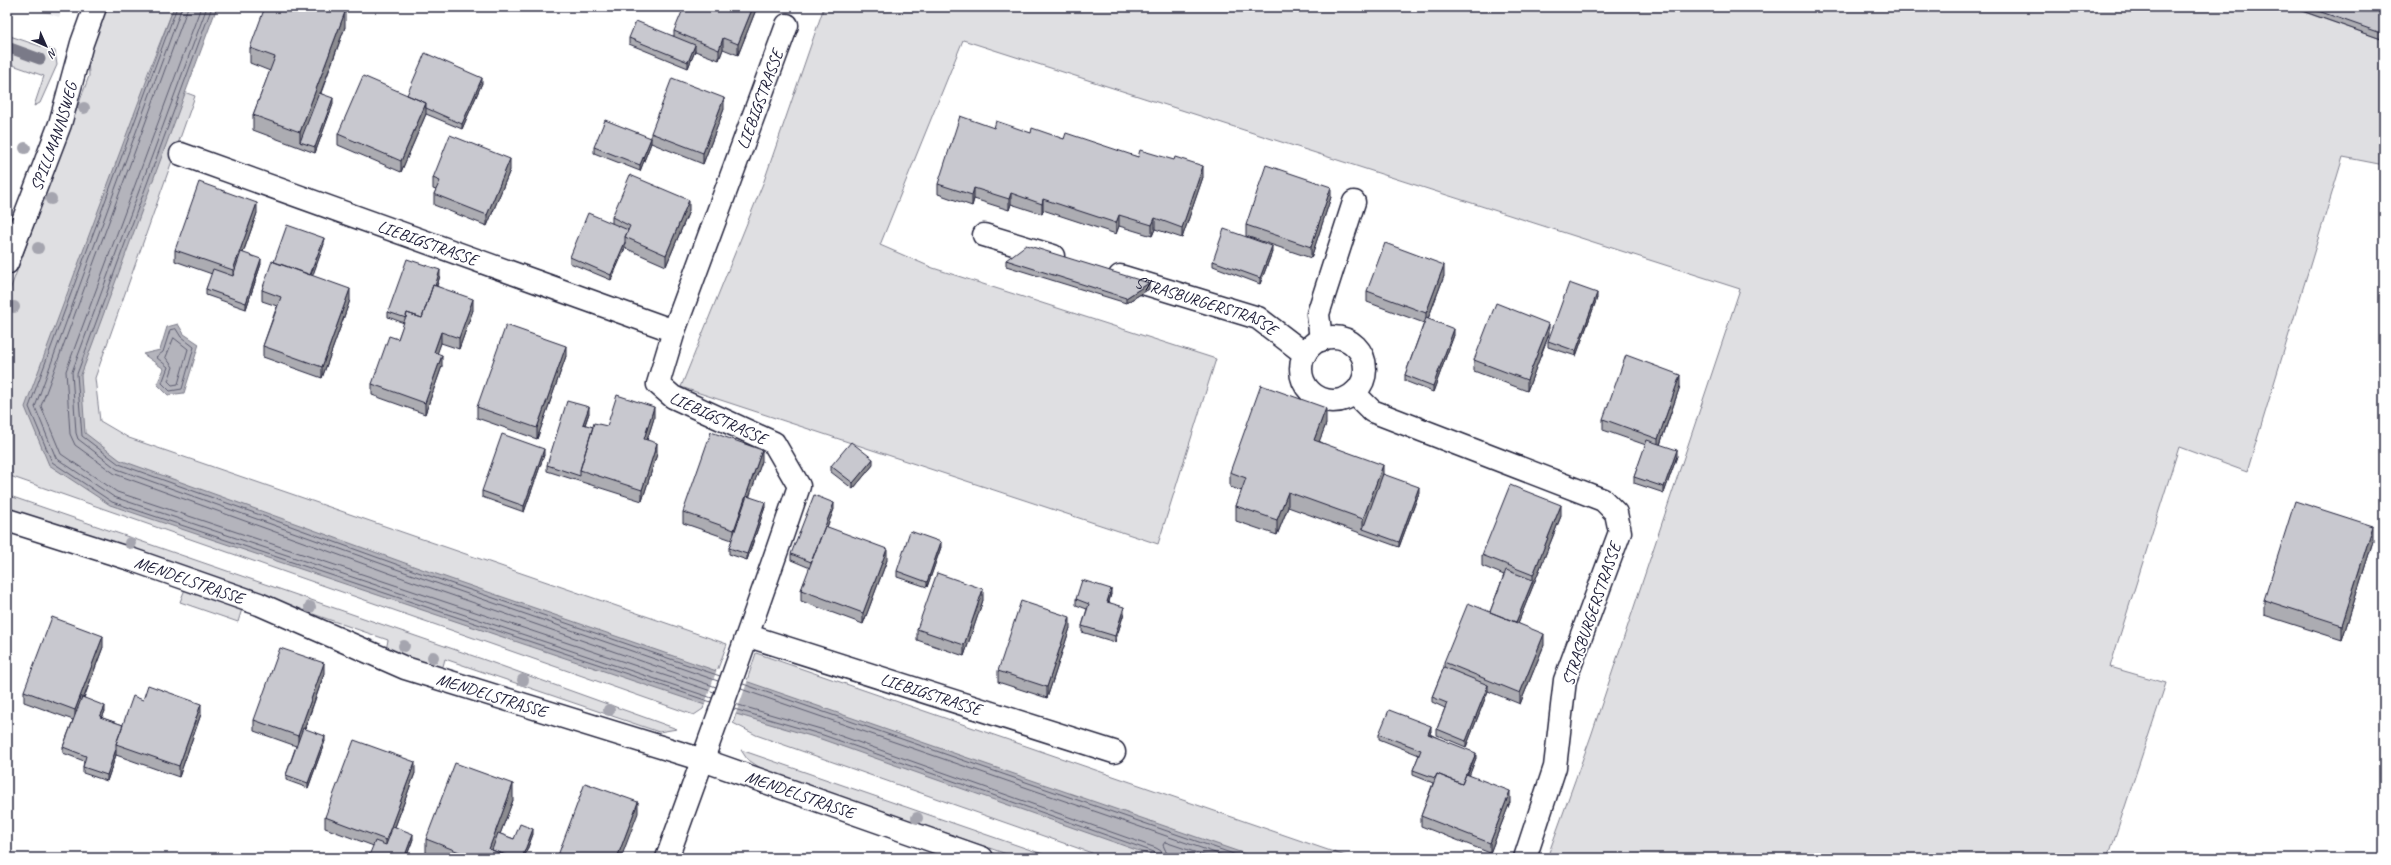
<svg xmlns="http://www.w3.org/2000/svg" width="2391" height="865" font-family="Caveat,sans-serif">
<rect width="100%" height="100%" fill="#fff"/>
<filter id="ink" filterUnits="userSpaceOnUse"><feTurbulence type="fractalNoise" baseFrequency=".025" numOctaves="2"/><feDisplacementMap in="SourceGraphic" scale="8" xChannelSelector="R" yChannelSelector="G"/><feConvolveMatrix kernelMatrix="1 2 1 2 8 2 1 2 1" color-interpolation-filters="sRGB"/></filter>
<g filter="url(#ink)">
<!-- built -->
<path fill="#eeeef1" d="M27,7h36l-4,10z"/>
<!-- green -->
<path fill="#dfdfe2" stroke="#80808e" d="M107,7h67l-28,71 49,18 -100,282 5,43 29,17 598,206 -24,65 -9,6 -687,-240v-177l82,-222 -1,-20z
M824,7h1466l94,33v125l-41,-8 -96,315 -68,-25 -69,220 56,16 -58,175h-561l44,-122 149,-447 -777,-249 -83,205 53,23 283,91 -58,185 -477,-157 83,-206z
M7,35l48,16 2,14 -17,38 -6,3 10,-30 -37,-13z
M7,495l478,165 192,69 -18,3 -214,-73 -3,11 -56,-20 2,-10 -381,-132z
M185,589l57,20 -4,13 -58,-20z
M756,653l595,205h-245l-350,-123 -23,-12z
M741,750l313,108h-36l-256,-89 -15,-10z"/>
<!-- water -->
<path fill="#b4b4bc" stroke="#7a7a88" d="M174,7h43l-136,368 4,58 35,27 296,107 841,291h-98l-338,-119 -119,-35 -592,-199 -61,-40 -24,-58z
M178,324l6,10 15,10 -15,49 -16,2 -11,-11 7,-15 -21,-15 17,-4 7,-23z"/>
<!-- pier -->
<path fill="#fff" d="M717,669l31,11 -13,36 -31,-9z"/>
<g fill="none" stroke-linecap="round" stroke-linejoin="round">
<!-- shore -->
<path stroke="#5c5c6f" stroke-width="1" d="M177,7l-148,400 23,55 60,40 599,200
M182,7l-147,400 21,51 58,39 598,201
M188,7l-147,399 20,48 56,38 597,200
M201,7l-135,364 4,63 5,11 40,29 296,107 305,106
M207,7l-135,365 4,61 2,6 39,30 296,106 305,106
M212,7l-135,367 5,62 37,28 296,107 305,105
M176,329l5,8 13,10 -12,42 -12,2 -8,-8 6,-16 -12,-10 7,-5 7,-22z
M174,338l14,11 -10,35 -6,1 -4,-4 5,-14 -7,-9z
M743,684l502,174
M741,689l489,169
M735,704l89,26 332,118 5,3 2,7
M734,709l89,26 331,117 4,6
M1169,858l-6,-13 2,-3 47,16"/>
<!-- stream -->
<path stroke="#7a7a88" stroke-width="11" d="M7,47l33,12"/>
<!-- minor casing -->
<g stroke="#22223b" stroke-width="25">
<g id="minor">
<path id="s1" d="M181,154l493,177 -16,53 15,13 101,46 25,43c-42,125 -87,248 -132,372"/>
<path d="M984,235l69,21"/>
<path id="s2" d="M7,263l53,-139 22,-81 13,-36"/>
<path id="s3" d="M1120,276l138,42 47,36"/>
<path id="s4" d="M674,331l113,-306"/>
<circle cx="1333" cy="369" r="32"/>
<path d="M1321,340l-3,-26 36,-112"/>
<path d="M1354,393l18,18 231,89 13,13 4,19 -55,148 -10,87 -30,91"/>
<path id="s5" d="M7,520l120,38 132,46 146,64 298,92 279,98"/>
<path id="s6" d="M749,636l365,116"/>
</g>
</g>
<!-- minor -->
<use href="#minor" stroke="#fff" stroke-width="22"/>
</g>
<!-- trees -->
<g fill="#a5a5af">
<circle cx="84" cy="108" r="6"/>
<circle cx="25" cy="148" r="6"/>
<circle cx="51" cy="199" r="6"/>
<circle cx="38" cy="248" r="6"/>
<circle cx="14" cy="307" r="6"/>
<circle cx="130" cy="543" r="6"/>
<circle cx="310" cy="607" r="6"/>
<circle cx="404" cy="646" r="6"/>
<circle cx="433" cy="657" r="6"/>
<circle cx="523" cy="680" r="6"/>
<circle cx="609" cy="710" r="6"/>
<circle cx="917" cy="818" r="6"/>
</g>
<!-- wall -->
<path fill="#acacb2" stroke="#22223b" d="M757,7l-19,48 -15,-6 -4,11 -24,-9 -7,17 -59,-24v-6l45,-2v-5z
M2291,7h93v33z
M345,27l-24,66 12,11 -18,49 -62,-23v-15l17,-44 -20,-8v-15z
M482,83l-20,46 -36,-15 -25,58 -63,-27v-11l69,-39z
M724,109l-21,55 -52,-21 -11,28 -46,-18v-6l57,-9v-5z
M994,128l37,5 33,6 74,18 65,20 -21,61 -27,-9 -3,7 -33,-10 -3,8 -73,-24 -1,4 -31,-10 -2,6 -35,-11 -2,7 -34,-12v-10z
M510,170l-23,56 -53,-21v-11l2,-4 -3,-1v-11z
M1331,197l-20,61 -65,-22v-11z
M689,211l-23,55 -41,-18 -14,32 -41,-17v-6l42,-34v-6z
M257,213l-14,40 18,11 -15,45 -40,-14v-6l6,-15 -37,-13v-11z
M324,244l-12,32 38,24 -28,78 -59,-21v-11l14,-40 -15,-5v-11l12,-28z
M1272,252l-12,32 -47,-18v-5z
M1006,260l143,29 -23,14 -120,-37z
M440,276l-3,10 36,24 -14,39 -18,-6 -4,10 5,13 -17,48 -53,-19v-11l26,-45 6,-16 -16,-6v-5z
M1444,276l-16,43 26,16 -21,57 -28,-11v-6l19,-52 -57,-21v-11z
M1597,298l-21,58 -28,-9v-6z
M1549,334l-22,57 -53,-20v-11z
M566,356l-29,83 -60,-21v-11z
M1680,386l-20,59 17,11 -13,37 -30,-10v-6l12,-32 -43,-15v-11z
M589,413l-4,12 8,2 14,-1 47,-8 -7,22 10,14 -15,47 -95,-30v-6z
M1326,424l-7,17 100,52 -20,54 -111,-40 -11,28 -41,-14v-15l6,-15 -12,-4v-15z
M544,455l-20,57 -42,-15v-6z
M762,461l-13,35 16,11 -18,53 -18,-6v-6l3,-8 -49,-17v-11z
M873,465l-20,24 -22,-17v-6z
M834,509l-7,18 60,33 -24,64 -62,-23v-11l9,-22 -19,-8v-6z
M1561,516l-43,107 26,22 -24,59 -32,-13 -22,56 -29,-12v-6l8,-21 -13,-6v-5l12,-30v-5l46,-50 14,-37 -22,-9v-11z
M2373,541l-31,99 -78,-25v-15z
M941,547l-14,40 -30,-10v-6z
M1111,594l-2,8 15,11 -9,29 -33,-10v-6l5,-17 -11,-4v-6z
M983,600l-19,56 -47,-16v-11z
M1070,628l-23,70 -49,-16v-11z
M103,647l-19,51 21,13 -3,7 21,7 20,-25 58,14 -22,63 -63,-22 -9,26 -24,-8v-6l1,-6 -21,-8v-6l10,-27 -49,-18v-11z
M324,674l-19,55 20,12 -17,47 -22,-8v-5l10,-29 -42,-15v-11z
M1431,731l-1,3 46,24 -7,17 41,27 -20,51 -69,-27v-10l12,-33 -20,-8v-5l6,-15 -40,-16v-5z
M415,773l-20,54 18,12 -7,19 -81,-30v-11z
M513,800l-13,34 14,5 19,-5 -9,24h-89l-9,-3v-16z"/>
<!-- shaded-wall -->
<path fill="#8c8c91" stroke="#22223b" d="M753,7h4l-19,48v-11z
M345,12v15l-43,116 -2,-1v-10z
M723,38v11l-4,11v-10z
M695,45v6l-7,17v-6z
M482,78v5l-20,46v-5z
M333,98v6l-18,49v-6z
M724,98v11l-21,55v-11z
M426,103v11l-25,58v-11z
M651,138v5l-11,28v-6z
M510,159v11l-23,56v-11z
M1203,166v11l-21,61v-10z
M1331,187v10l-20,61v-11z
M974,188v11l-2,7v-11z
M1011,193v11l-2,6v-11z
M1043,199v11l-1,4v-10z
M689,200v11l-23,55v-11z
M257,203v10l-24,68v-11z
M1119,215v11l-3,8v-11z
M1155,218v11l-3,7v-11z
M324,238v6l-15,42v-6z
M625,242v6l-14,32v-5z
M1272,246v6l-12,32v-6z
M261,259v5l-15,45v-6z
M1444,265v11l-18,48v-11z
M440,270v6l-18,53v-5z
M1149,283v6l-23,14v-5z
M350,289v11l-28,78v-11z
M1597,293v5l-21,58v-5z
M473,299v11l-14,39v-11z
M1549,324v10l-22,57v-11z
M1454,329v6l-21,57v-6z
M441,332v11l-7,20v-11z
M566,346v10l-29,83v-11z
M442,355v11l-17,48v-11z
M1680,375v11l-22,64v-11z
M589,407v6l-6,17v-6z
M654,407v11l-10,32v-11z
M1326,408v16l-12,31v-15z
M657,443v11l-15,47v-11z
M544,449v6l-20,57v-6z
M762,450v11l-28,80v-11z
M1677,450v6l-13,37v-6z
M873,459v6l-20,24v-6z
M1383,465v15l-20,49v-10z
M1419,487v6l-20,54v-5z
M1288,492v15l-11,28v-15z
M765,502v5l-18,53v-6z
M834,503v6l-23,59v-6z
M1561,505v11l-47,117v-6l19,-47v-5z
M2373,526v15l-31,99v-15z
M941,542v5l-14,40v-5z
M887,549v11l-24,64v-11z
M983,589v11l-19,56v-11z
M1111,589v5l-4,14v-6z
M1124,607v6l-9,29v-6z
M1070,617v11l-23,70v-11z
M1544,634v11l-24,59v-11z
M103,636v11l-28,74v-11z
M324,663v11l-26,73v-11z
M1488,685v6l-22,56v-6z
M201,704v10l-22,63v-11z
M105,706v5l-5,12v-6z
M1431,726v5l-3,8v-5z
M325,736v5l-17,47v-5z
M116,749v6l-9,26v-6z
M1476,753v5l-14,37v-6z
M415,762v11l-29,78v-11z
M513,784v16l-22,58 -2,-9z
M1510,791v11l-20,51v-10z
M638,802v11l-17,45h-4z
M533,829v5l-9,24h-2z
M413,834v5l-7,19h-2z"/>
<!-- building -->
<path fill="#c8c8cf" stroke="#22223b" d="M265,7h67l13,5 -45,120 -47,-17 22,-58 -25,-9z
M684,7h69l-15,37 -15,-6 -4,12 -45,-19z
M2307,7h77v27z
M636,21l59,24 -7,17 -59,-24z
M425,53l57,25 -20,46 -36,-16v-5l-19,-8z
M363,76l63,27 -25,58 -63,-27z
M672,78l52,20 -21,55 -52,-20z
M319,93l14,5 -18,49 -15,-5z
M960,116l34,12 2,-7 35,12 1,-5 32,11 2,-6 72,24 2,-7 34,10 1,-3 28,9 -21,62 -27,-10 -3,7 -33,-10 -3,8 -73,-24 -1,5 -31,-11 -2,6 -35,-11 -2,7 -34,-11z
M605,120l46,18 -11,27 -46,-18z
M450,135l60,24 -23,56 -53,-21 6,-13 -7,-3z
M1266,165l65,22 -20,60 -65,-22z
M630,175l59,25 -23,55 -41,-18 5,-11 -18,-9z
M199,182l58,21 -24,67 -58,-20z
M588,213l40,17 -3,7v5l-14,33 -41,-18z
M287,225l37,13 -14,37 -36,-13z
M1224,229l48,17 -12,32 -47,-17z
M1385,243l59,22 -18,48 -59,-22z
M1026,245l123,38 -23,15 -120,-38z
M241,252l20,7 -15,44 -40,-14 7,-20 20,7z
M407,259l33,11 -5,16 -2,-1 -11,33 -15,-5 -1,5 -18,-6z
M272,261l78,28 -28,78 -59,-21 18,-49 -19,-7z
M1569,283l28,10 -21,58 -28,-10z
M433,285l40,14 -14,39 -18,-6 -7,20 8,3 -17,48 -53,-19 17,-48 9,3 9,-26 15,5z
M1496,303l53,21 -22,56 -53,-20z
M1426,318l28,11 -21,57 -28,-11z
M506,325l60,21 -29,82 -60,-21z
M1626,355l54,20 -22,64 -55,-20z
M1261,385l65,23 -12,32 69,25 -20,54 -75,-27 -11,28 -41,-14 10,-28 -16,-6z
M617,395l37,12 -10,32 13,4 -15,47 -62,-20 14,-47 13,3z
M567,401l22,6 -6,17 10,3 -13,43v6l-33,-11z
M711,432l51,18 -28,80 -51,-18z
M502,434l42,15 -20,57 -42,-15z
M1647,440l30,10 -13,37 -30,-10z
M851,442l22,17 -20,24 -22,-17z
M1383,474l36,13 -20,55 -36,-13z
M1510,485l51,20 -28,70 -51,-20z
M814,495l20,8 -23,59 -20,-8z
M747,496l18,6 -18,52 -18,-6z
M2295,501l78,25 -31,99 -78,-25z
M825,526l62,23 -24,64 -62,-23z
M910,531l31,11 -14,40 -30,-11z
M1506,570l27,10 -17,42 -26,-10z
M937,573l46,16 -19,56 -47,-16z
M1082,580l29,9 -4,13 17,5 -9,29 -33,-10 7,-22 -13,-5z
M1021,601l49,16 -23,70 -49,-16z
M1468,603l76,31 -24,59 -76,-31z
M52,617l51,19 -28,74 -51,-19z
M280,648l44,15 -26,73 -44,-16z
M1444,667l44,18 -22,56 -29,-12 10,-26 -15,-6z
M148,685l53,19 -22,62 -63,-22 17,-48 10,4z
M82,697l23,9 -5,11 23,8 -7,19v5l-9,26 -24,-8 3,-11 -23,-9z
M1389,710l42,16 -3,8 48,19 -9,21h-1l-4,10 -25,-10 -2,4 -22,-8 8,-20 -42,-16z
M303,728l22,8 -17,47 -22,-8z
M354,740l61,22 -29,78 -61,-23z
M455,763l58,21 -24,65 19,7 -1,2h-47l2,-5 -36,-14z
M1437,774l25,10 4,-10 44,17 -20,52 -69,-27z
M585,783l53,19 -21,56h-60z
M520,824l13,5 -11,29h-14v-2l-16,-6 6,-17 16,6z
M393,826l20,8 -9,24h-36l7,-17 11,4z"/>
</g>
<g text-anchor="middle" stroke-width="3.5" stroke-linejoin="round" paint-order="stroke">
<!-- street labels -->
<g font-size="17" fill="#22223b" stroke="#fff">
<text dy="6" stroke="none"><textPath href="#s4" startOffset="247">LIEBIGSTRASSE</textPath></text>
<text dy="6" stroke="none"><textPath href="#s2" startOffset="135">SPILLMANNSWEG</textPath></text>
<text dy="6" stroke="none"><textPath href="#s1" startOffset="262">LIEBIGSTRASSE</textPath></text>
<text dy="6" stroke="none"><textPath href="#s3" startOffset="91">STRASBURGERSTRASSE</textPath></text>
<text dy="6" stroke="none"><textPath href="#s1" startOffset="649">LIEBIGSTRASSE</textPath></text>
<text dy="6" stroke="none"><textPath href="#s5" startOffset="192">MENDELSTRASSE</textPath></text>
<text transform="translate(1591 614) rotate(-71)" y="6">STRASBURGERSTRASSE</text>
<text dy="6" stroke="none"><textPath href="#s6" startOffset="191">LIEBIGSTRASSE</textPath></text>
<text dy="6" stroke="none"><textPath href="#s5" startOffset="516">MENDELSTRASSE</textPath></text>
<text dy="6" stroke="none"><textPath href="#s5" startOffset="840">MENDELSTRASSE</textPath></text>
</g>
</g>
<!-- margin -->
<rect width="2391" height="865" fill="none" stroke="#fff" stroke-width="24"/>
<rect x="12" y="12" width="2367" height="841" fill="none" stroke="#22223b" stroke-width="1.5" filter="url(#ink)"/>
<!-- north arrow -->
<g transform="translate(46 46) rotate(135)" stroke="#ffffff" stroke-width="3" paint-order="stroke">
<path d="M0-3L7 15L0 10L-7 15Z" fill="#22223b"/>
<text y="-6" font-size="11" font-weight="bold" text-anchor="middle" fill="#22223b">N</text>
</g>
</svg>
